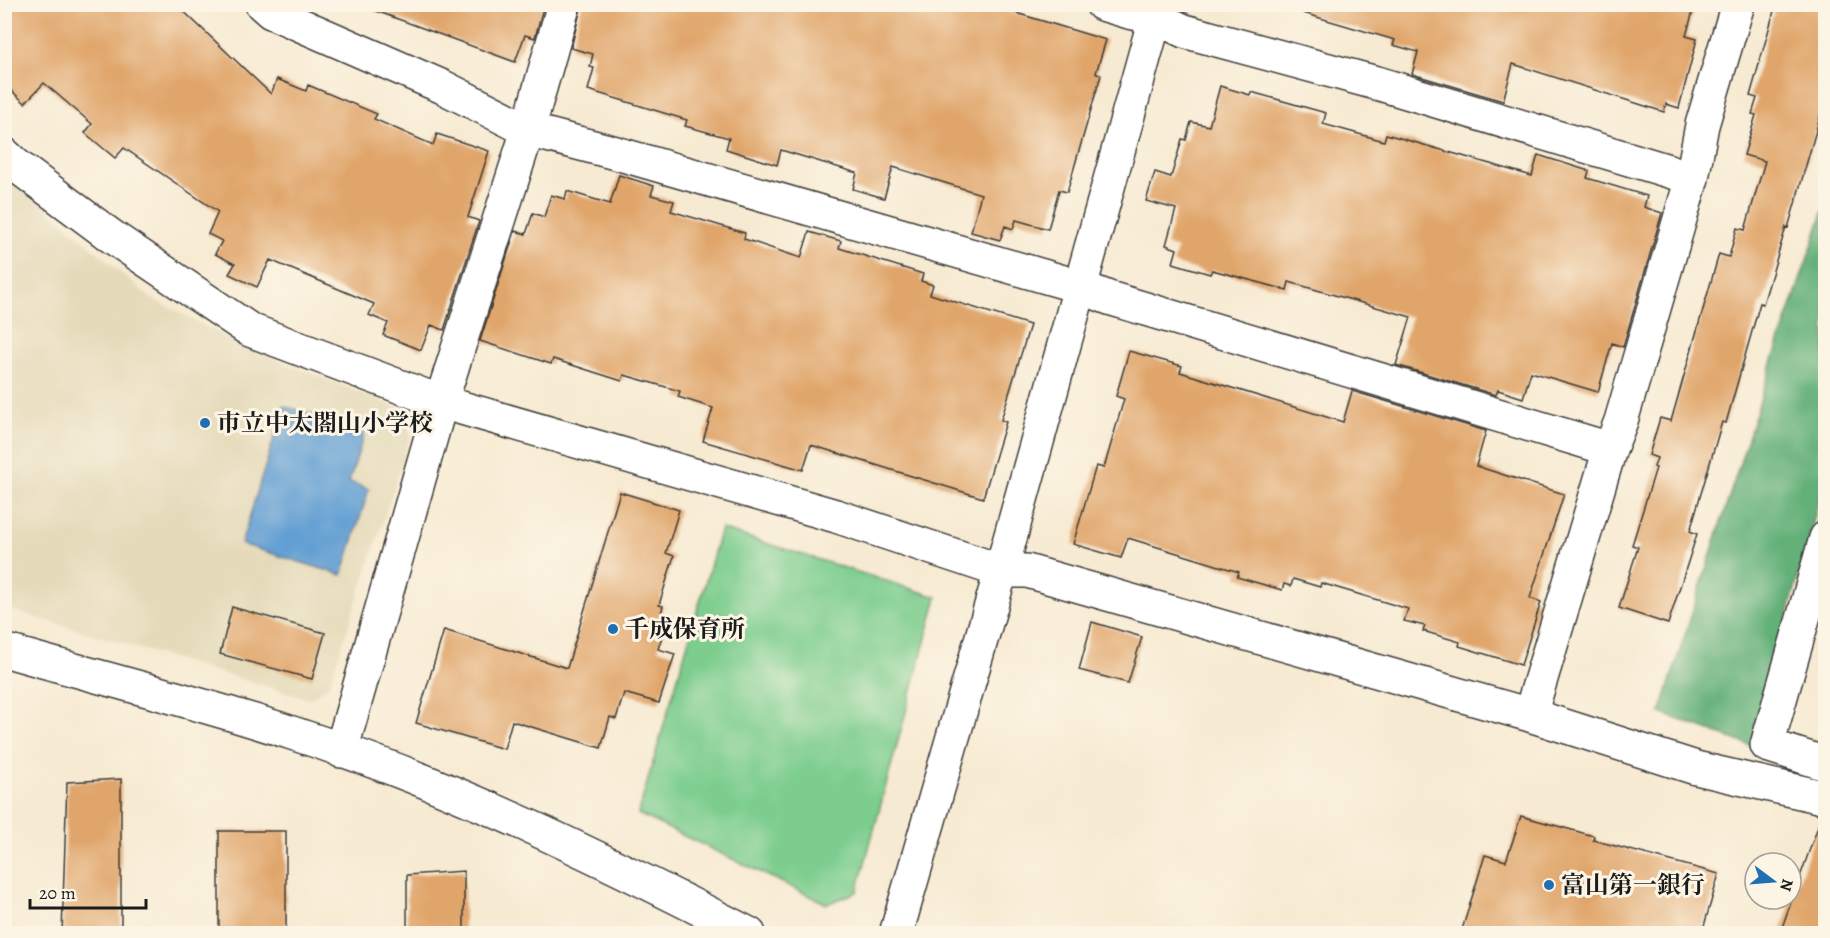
<svg xmlns="http://www.w3.org/2000/svg" width="1830" height="938" font-family="Alegreya,'Noto Serif JP',serif">
<rect width="100%" height="100%" fill="#fcf5e5"/>
<filter id="ink" filterUnits="userSpaceOnUse"><feTurbulence type="fractalNoise" baseFrequency=".0167" numOctaves="2"/><feDisplacementMap in="SourceGraphic" scale="12" xChannelSelector="R" yChannelSelector="G"/><feConvolveMatrix kernelMatrix="1 2 1 2 8 2 1 2 1" color-interpolation-filters="sRGB"/></filter>
<filter id="wash" filterUnits="userSpaceOnUse"><feTurbulence type="fractalNoise" baseFrequency=".008" numOctaves="4" result="noise"/><feDisplacementMap in="SourceGraphic" scale="24" xChannelSelector="R" yChannelSelector="G"/><feGaussianBlur stdDeviation="1.35" result="paint"/><feColorMatrix in="noise" values="0 0 0 0 0 0 0 0 0 0 0 0 0 0 0 0 0 1.4 0 .05"/><feComposite in="paint" operator="in"/></filter>
<g filter="url(#wash)">
<rect width="100%" height="100%" fill="#f7ead2"/>
<!-- built -->
<path fill="#e5daba" d="M4,171l145,126 94,49 158,63 10,27 -82,249 -20,14 -304,-91z"/>
<!-- green -->
<path fill="#7bcd8e" stroke="#4c7455" stroke-width="1.5" d="M721,529l216,68 -80,295 -30,12 -189,-90z"/>
<!-- forest -->
<path fill="#64b079" stroke="#40664a" stroke-width="1.5" d="M1825,207v272l-73,267 -92,-33 113,-353z"/>
<!-- water -->
<path fill="#629fd3" stroke="#3f5e78" stroke-width="1.5" d="M284,406l81,25 -16,51 20,7 -27,86 -101,-31z"/>
<g id="blocks">
<!-- building -->
<path fill="#e0a56b" d="M4,4h172l95,90 6,-15 29,12 2,-6 69,29 -3,5 59,26 4,-11 52,17 -21,66 11,4 -35,109 -13,-5 -10,25 -38,-15 5,-12 -19,-8 5,-11 -104,-44 -13,27 -28,-13 6,-10 -20,-10 7,-13 -14,-7 10,-22 -94,-64 -9,10 -30,-25 7,-9 -48,-41 -19,20 -21,-19z
M369,4h175l-9,34 -10,-3 -10,27 -147,-54z
M582,4h404l120,36 -10,33 5,2 -34,117 -8,-2 -11,39 -32,-9 -3,9 -8,-3 -5,14 -29,-8 10,-38 -88,-27 -9,31 -31,-9 4,-16 -76,-23 -4,15 -51,-16 3,-11 -44,-12 2,-6 -99,-30 6,-22 -4,-1 3,-13 -22,-6z
M1305,4h390l-9,32 11,3 -18,69 -13,-4 -2,8 -151,-48 -10,37 -91,-27 6,-22 -25,-7 2,-5 -92,-27z
M1776,4h50v92l-38,132 -2,-1 -23,77 -3,-1 -34,120 -4,-1 -32,109 7,3 -29,90 -49,-16 19,-61 -6,-2 24,-77 -2,-1 3,-9 -8,-3 11,-37 11,3 48,-167 10,3 8,-29 8,2 20,-69 -21,-6 12,-40 -4,-1 5,-16 -7,-2z
M1220,86l30,9 1,-3 75,21 -3,11 61,17 2,-7 146,42 6,-21 51,16 -2,7 60,18 -3,11 18,6 -39,134 -11,-4 -14,49 -67,-20 -8,26 -25,-8 -2,5 -100,-30 15,-48 -122,-35 -2,8 -75,-20 -2,4 -37,-11 4,-14 -11,-4 10,-36 -30,-8 9,-29 16,5 11,-38 4,1 5,-18 18,4z
M619,175l35,11 -3,9 23,6 -3,10 74,22 -1,6 57,19 8,-26 32,9 -2,7 84,26 -2,7 12,4 -3,9 100,31 -29,95 5,2 -23,76 -172,-53 -8,25 -100,-29 10,-33 -35,-11 2,-6 -56,-16 -2,6 -69,-22 -2,5 -71,-23 35,-110 11,3 7,-21 11,4 7,-22 14,4 2,-8 43,13z
M1129,351l53,15 -2,6 163,50 9,-31 134,40 -10,35 88,28 -34,104 11,4 -20,63 -62,-19 1,-4 -37,-11 2,-5 -21,-5 4,-12 -87,-26 -1,4 -27,-8 -2,7 -7,-2 -2,6 -45,-13 2,-5 -111,-34 -7,20 -48,-14 23,-78 8,2 20,-69 -8,-3z
M620,492l59,18 -13,43 8,3 -15,49 4,1 -4,15 7,3 -8,25 17,5 -16,49 -35,-10 -8,26 -6,-2 -9,31 -89,-27 -8,28 -88,-26 28,-93 123,38z
M232,607l93,26 -13,46 -92,-25z
M1092,622l50,15 -14,46 -49,-13z
M121,779v154h-59l5,-151z
M1521,816l73,20 -1,4 126,34 -17,59h-241l24,-78 21,6z
M1821,818l5,1v114h-46z
M219,831h67v102h-67z
M464,871v62h-57v-58z"/>
</g>
</g>
<g filter="url(#ink)">
<use href="#blocks" fill-opacity="0" stroke="#3d3b37" stroke-width="1.5"/>
<g fill="none" stroke-linecap="round" stroke-linejoin="round">
<!-- minor casing -->
<g stroke="#3d3b37" stroke-width="36">
<path id="minor" d="M262,4l9,8 172,75 85,43 88,23 465,134 28,11 501,151
M1102,4l27,8 26,5 29,14 196,53 312,94
M4,154l13,12 94,70 139,94 191,72 395,114 165,55h26l503,144 166,53 130,30
M1826,538l-59,207 59,19
M4,650c96,28 194,52 288,83 159,51 309,125 457,201
M1530,715l80,-266 11,-28 71,-243 10,-53 36,-121
M341,751l100,-349 87,-272 36,-126
M896,934l105,-363 158,-567"/>
</g>
<!-- minor -->
<use href="#minor" stroke="#fff" stroke-width="33"/>
</g>
</g>
<!-- markers -->
<g fill="#1f6fb2" stroke="#fcf5e5" stroke-width="2">
<circle cx="205" cy="423" r="6"/>
<circle cx="613" cy="629" r="6"/>
<circle cx="1549" cy="885" r="6"/>
</g>
<g text-anchor="middle" stroke-width="6" stroke-linejoin="round" paint-order="stroke">
<!-- poi labels -->
<g font-size="24" font-weight="bold" fill="#1c1c1c" stroke="#fcf5e5" text-anchor="start">
<text x="217" y="431">市立中太閤山小学校</text>
<text x="625" y="637">千成保育所</text>
<text x="1561" y="893">富山第一銀行</text>
</g>
</g>
<!-- margin -->
<rect width="1830" height="938" fill="none" stroke="#fcf5e5" stroke-width="24"/>
<!-- north arrow -->
<g transform="translate(1773 881) rotate(106)"><circle r="28" fill="#fcf5e5" stroke="#a29e95" stroke-width="1.5"/>
<path d="M0-4.5L10 22L0 15L-10 22Z" fill="#1f6fb2"/>
<text y="-9" font-size="16" font-weight="bold" text-anchor="middle" fill="#1c1c1c">N</text>
</g>
<!-- scale -->
<path d="M30 899v9h116v-9" fill="none" stroke="#1c1c1c" stroke-width="3"/>
<text x="39" y="899" font-size="18" fill="#1c1c1c" stroke="#fcf5e5" stroke-width="4.5" paint-order="stroke">20 m</text>
</svg>
